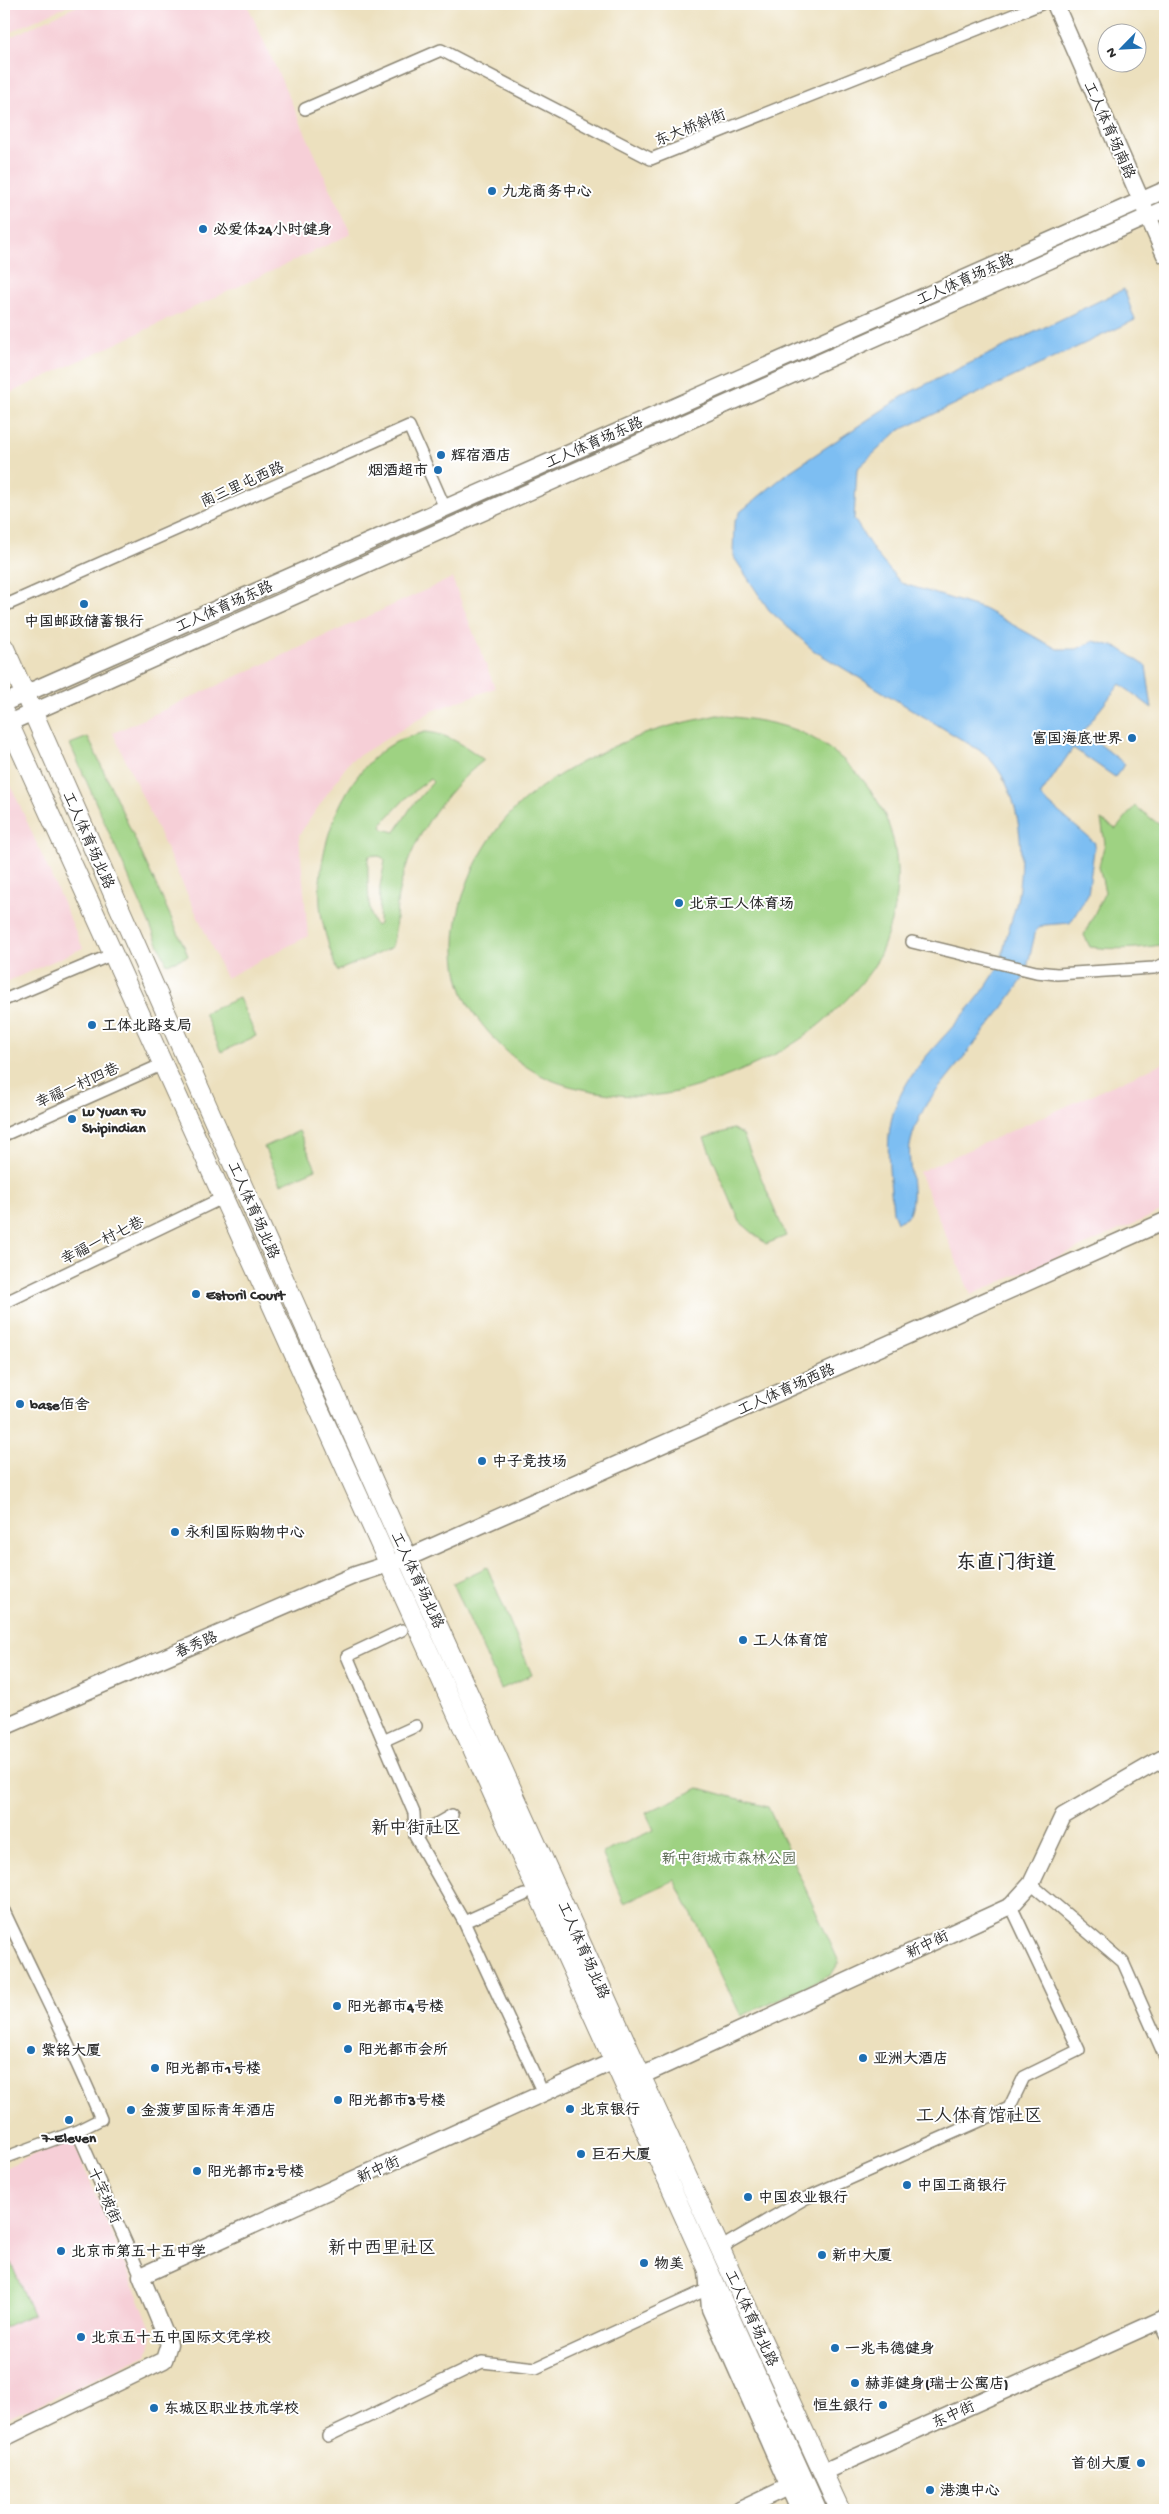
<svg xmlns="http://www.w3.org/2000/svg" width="1169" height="2514" font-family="'Gochi Hand','LXGW WenKai TC',sans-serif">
<rect width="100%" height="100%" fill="#fff"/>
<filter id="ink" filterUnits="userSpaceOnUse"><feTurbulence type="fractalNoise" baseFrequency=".02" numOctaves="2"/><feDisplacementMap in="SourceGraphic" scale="10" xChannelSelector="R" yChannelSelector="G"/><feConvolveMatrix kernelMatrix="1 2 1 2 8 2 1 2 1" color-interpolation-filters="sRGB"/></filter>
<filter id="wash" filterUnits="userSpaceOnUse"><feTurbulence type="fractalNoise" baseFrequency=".0096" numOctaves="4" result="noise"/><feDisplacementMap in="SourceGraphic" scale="20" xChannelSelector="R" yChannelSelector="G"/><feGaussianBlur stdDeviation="1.12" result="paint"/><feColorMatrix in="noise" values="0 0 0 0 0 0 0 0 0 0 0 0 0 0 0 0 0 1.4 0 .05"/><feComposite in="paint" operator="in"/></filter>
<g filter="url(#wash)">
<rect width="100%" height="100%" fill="#ece0be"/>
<!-- built -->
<path fill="#f6cfd7" d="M4,4h67l-67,31z
M81,4h166l104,230 -347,162v-356z
M452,578l43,110 -63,23 -82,50 -51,74 9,101 -82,42 -113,-245z
M4,770l79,178 -79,35z
M1165,1062v148l-194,85 -52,-123z
M72,2138l81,195 -6,22 -143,65v-252z"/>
<!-- green -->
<path fill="#9ed282" stroke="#647e56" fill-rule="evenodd" d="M717,715c33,4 69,7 99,25 66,40 95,107 75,181 -4,16 -10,35 -19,48 -16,23 -37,43 -58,60 -36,30 -119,65 -166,67 -24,1 -47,-3 -70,-8 -30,-6 -56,-21 -78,-43 -14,-15 -29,-32 -37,-52 -24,-64 9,-144 56,-188 35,-32 95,-62 141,-76 18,-6 38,-9 57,-14z
M425,732c22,1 42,15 59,28 -42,33 -75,82 -86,136 -2,11 -2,45 -7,52l-54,23c-7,-21 -15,-44 -17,-66 -4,-57 23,-135 76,-163 9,-5 20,-7 29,-10zM430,779l3,3 -21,24 -17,26 -12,-3 -1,-6 26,-27zM373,855l9,2 3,4 -5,25 -1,38 -3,2c-9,-9 -8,-52 -8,-66l1,-4z
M88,737l97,211 3,8 -21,8 -97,-220z
M1135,806l30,23v115c-25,5 -49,6 -75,3l-6,-12 21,-43 -6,-26 6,-23 -4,-23 15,9z
M239,998l17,38 -35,16 -17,-39z
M733,1129l10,6 43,101 -20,8 -26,-22 -36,-84z
M299,1131l17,38 -35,15 -17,-37z
M487,1567l45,108 -31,14 -48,-106z
M699,1788l69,19 71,155 -8,13 -90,41 -66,-136 -51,23 -22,-50 52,-23 -8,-17z
M4,2247l29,67 -29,13z"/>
<!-- water -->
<path fill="#7dbef2" stroke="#54748e" d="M1124,289l11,31 -237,111 -41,38 -3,50 22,35 25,29 83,26 73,40h20l17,-8 25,7 27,18 6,42 -32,-24 -37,47 42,33 -10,13 -42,-29 -33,48 55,47 -7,51 -18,29 -26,2 -8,5 -11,46 -26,37 -72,90c-7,13 -14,27 -17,43 -3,20 9,55 -4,72l-9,4 -4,-10c-3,-37 -11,-77 5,-112 23,-51 74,-83 100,-133 5,-9 6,-22 9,-32 4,-14 9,-27 11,-40 7,-47 3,-108 -34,-142l-171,-103 -44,-40 -36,-54 1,-33 6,-11 49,-40 119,-79z"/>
</g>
<g filter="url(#ink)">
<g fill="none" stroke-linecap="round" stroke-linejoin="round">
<!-- street casing -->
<g stroke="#8c8674" stroke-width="14">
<path id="street" d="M305,109l136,-59 210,109 390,-155
M4,606l405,-180 36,82
M912,942l124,30 21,2 97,-6 11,-4
M4,1000l109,-46
M4,1135l159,-71
M4,1303l210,-101
M402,1630l-55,26 67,157 1,23 49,86 60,-27
M383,1741l33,-15
M415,1836l37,-21
M1031,1884l92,78 42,95
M4,1911c32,69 68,137 97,208l-24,12 -73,27
M464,1922l79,171
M77,2131l64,145
M721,2250l9,-8 76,-44 203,-90 15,-31 55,-27 -68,-144
M1159,2320l6,14
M328,2436l154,-74 54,6 172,-79"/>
</g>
<!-- secondary casing -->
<g stroke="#8c8674" stroke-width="19">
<path id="secondary" d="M1055,4l110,251
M4,703l1161,-513
M4,725l1161,-516
M4,1727l351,-152 52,-17 758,-337
M641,2076l370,-170 20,-22 32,-68 102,-59
M707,2271l3,38 89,201
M4,2438l160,-78 5,-16 -28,-68 473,-215
M823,2472l342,-154
M740,2510l57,-27"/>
</g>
<!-- primary casing -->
<g stroke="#8c8674" stroke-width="21">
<path id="primary" d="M4,647l403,910 234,519 199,434
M4,713l813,1797"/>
</g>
<!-- street -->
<use href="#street" stroke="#fff" stroke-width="11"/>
<!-- secondary -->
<use href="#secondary" stroke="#fff" stroke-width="16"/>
<!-- primary -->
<use href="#primary" stroke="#fff" stroke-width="19"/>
</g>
</g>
<!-- markers -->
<g fill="#1f6fb2" stroke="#fff" stroke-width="2">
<circle cx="492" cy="191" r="5"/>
<circle cx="203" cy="229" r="5"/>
<circle cx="441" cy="455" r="5"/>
<circle cx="438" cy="470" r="5"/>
<circle cx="84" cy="604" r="5"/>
<circle cx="1132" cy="738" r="5"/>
<circle cx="679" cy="903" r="5"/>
<circle cx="92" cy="1025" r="5"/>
<circle cx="72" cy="1119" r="5"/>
<circle cx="196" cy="1294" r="5"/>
<circle cx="20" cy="1404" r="5"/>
<circle cx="482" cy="1461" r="5"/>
<circle cx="175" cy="1532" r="5"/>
<circle cx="743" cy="1640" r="5"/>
<circle cx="337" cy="2006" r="5"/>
<circle cx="348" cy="2049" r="5"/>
<circle cx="31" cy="2050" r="5"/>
<circle cx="863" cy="2058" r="5"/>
<circle cx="155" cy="2068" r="5"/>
<circle cx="338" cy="2100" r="5"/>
<circle cx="570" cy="2109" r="5"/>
<circle cx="131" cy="2110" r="5"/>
<circle cx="69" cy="2120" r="5"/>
<circle cx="581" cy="2154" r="5"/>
<circle cx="197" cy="2171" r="5"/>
<circle cx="907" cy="2185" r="5"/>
<circle cx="748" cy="2197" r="5"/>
<circle cx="61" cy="2251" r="5"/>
<circle cx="822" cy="2255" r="5"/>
<circle cx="644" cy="2263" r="5"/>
<circle cx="81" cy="2337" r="5"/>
<circle cx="835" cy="2348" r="5"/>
<circle cx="855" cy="2383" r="5"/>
<circle cx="883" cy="2405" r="5"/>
<circle cx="154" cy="2408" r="5"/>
<circle cx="1141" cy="2463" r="5"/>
<circle cx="930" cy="2490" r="5"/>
</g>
<g text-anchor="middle" stroke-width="4" stroke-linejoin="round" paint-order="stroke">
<!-- street labels -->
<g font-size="15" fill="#2b2b2b" stroke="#fff">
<text transform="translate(690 127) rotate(-22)" y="5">东大桥斜街</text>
<text transform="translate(1110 130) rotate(66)" y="5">工人体育场南路</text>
<text transform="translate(965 279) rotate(-24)" y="5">工人体育场东路</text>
<text transform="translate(594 442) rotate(-24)" y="5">工人体育场东路</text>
<text transform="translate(242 484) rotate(-24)" y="5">南三里屯西路</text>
<text transform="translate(224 606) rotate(-24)" y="5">工人体育场东路</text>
<text transform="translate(89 840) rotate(66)" y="5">工人体育场北路</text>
<text transform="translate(77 1085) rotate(-24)" y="5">幸福一村四巷</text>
<text transform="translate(254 1210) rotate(66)" y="5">工人体育场北路</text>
<text transform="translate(102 1240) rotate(-26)" y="5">幸福一村七巷</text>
<text transform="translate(786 1389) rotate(-24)" y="5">工人体育场西路</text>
<text transform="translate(418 1580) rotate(65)" y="5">工人体育场北路</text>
<text transform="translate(196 1644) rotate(-23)" y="5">春秀路</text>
<text transform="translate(927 1944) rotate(-25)" y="5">新中街</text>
<text transform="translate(584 1950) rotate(66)" y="5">工人体育场北路</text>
<text transform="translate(378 2169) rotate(-24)" y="5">新中街</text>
<text transform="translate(105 2195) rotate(66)" y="5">十字坡街</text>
<text transform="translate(752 2318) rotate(65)" y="5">工人体育场北路</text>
<text transform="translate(953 2414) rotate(-24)" y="5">东中街</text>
</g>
<!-- poi labels -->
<g font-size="15" font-weight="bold" fill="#2b2b2b" stroke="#fff" text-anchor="start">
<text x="502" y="196">九龙商务中心</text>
<text x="213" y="234">必爱体24小时健身</text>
<text x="451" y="460">辉宿酒店</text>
<text x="428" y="475" text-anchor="end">烟酒超市</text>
<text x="84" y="626" text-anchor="middle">中国邮政储蓄银行</text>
<text x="1122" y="743" text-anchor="end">富国海底世界</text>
<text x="689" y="908">北京工人体育场</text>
<text x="102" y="1030">工体北路支局</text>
<text x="82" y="1115">Lu Yuan Fu<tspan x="82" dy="17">Shipindian</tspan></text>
<text x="206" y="1299">Estoril Court</text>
<text x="30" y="1409">base佰舍</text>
<text x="492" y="1466">中子竞技场</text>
<text x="185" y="1537">永利国际购物中心</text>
<text x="753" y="1645">工人体育馆</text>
<text x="347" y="2011">阳光都市4号楼</text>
<text x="358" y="2054">阳光都市会所</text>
<text x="41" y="2055">紫铭大厦</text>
<text x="873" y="2063">亚洲大酒店</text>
<text x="165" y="2073">阳光都市1号楼</text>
<text x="348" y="2105">阳光都市3号楼</text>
<text x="580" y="2114">北京银行</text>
<text x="141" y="2115">金菠萝国际青年酒店</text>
<text x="69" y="2142" text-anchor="middle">7-Eleven</text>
<text x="591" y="2159">巨石大厦</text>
<text x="207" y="2176">阳光都市2号楼</text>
<text x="917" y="2190">中国工商银行</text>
<text x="758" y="2202">中国农业银行</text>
<text x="71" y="2256">北京市第五十五中学</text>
<text x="832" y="2260">新中大厦</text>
<text x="654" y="2268">物美</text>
<text x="91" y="2342">北京五十五中国际文凭学校</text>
<text x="845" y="2353">一兆韦德健身</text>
<text x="865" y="2388">赫菲健身(瑞士公寓店)</text>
<text x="873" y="2410" text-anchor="end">恒生銀行</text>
<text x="164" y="2413">东城区职业技术学校</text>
<text x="1131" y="2468" text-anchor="end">首创大厦</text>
<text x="940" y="2495">港澳中心</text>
</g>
<!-- park labels -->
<g font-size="15" fill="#4e5d45" stroke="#fff">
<text x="729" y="1863">新中街城市森林公园</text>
</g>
<!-- quarter labels -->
<g font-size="18" fill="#2b2b2b" stroke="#fff">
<text x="416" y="1833">新中街社区</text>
<text x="979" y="2121">工人体育馆社区</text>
<text x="382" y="2253">新中西里社区</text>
</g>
<!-- district labels -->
<g font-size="20" font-weight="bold" fill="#2b2b2b" stroke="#fff">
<text x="1006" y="1568">东直门街道</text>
</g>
</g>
<!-- margin -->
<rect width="1169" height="2514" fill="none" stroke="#fff" stroke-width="20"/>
<!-- north arrow -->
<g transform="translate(1122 48) rotate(246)"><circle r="24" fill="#ffffff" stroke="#aaaaaa"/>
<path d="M0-4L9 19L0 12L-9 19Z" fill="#1f6fb2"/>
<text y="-8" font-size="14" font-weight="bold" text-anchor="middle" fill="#2b2b2b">N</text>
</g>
</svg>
